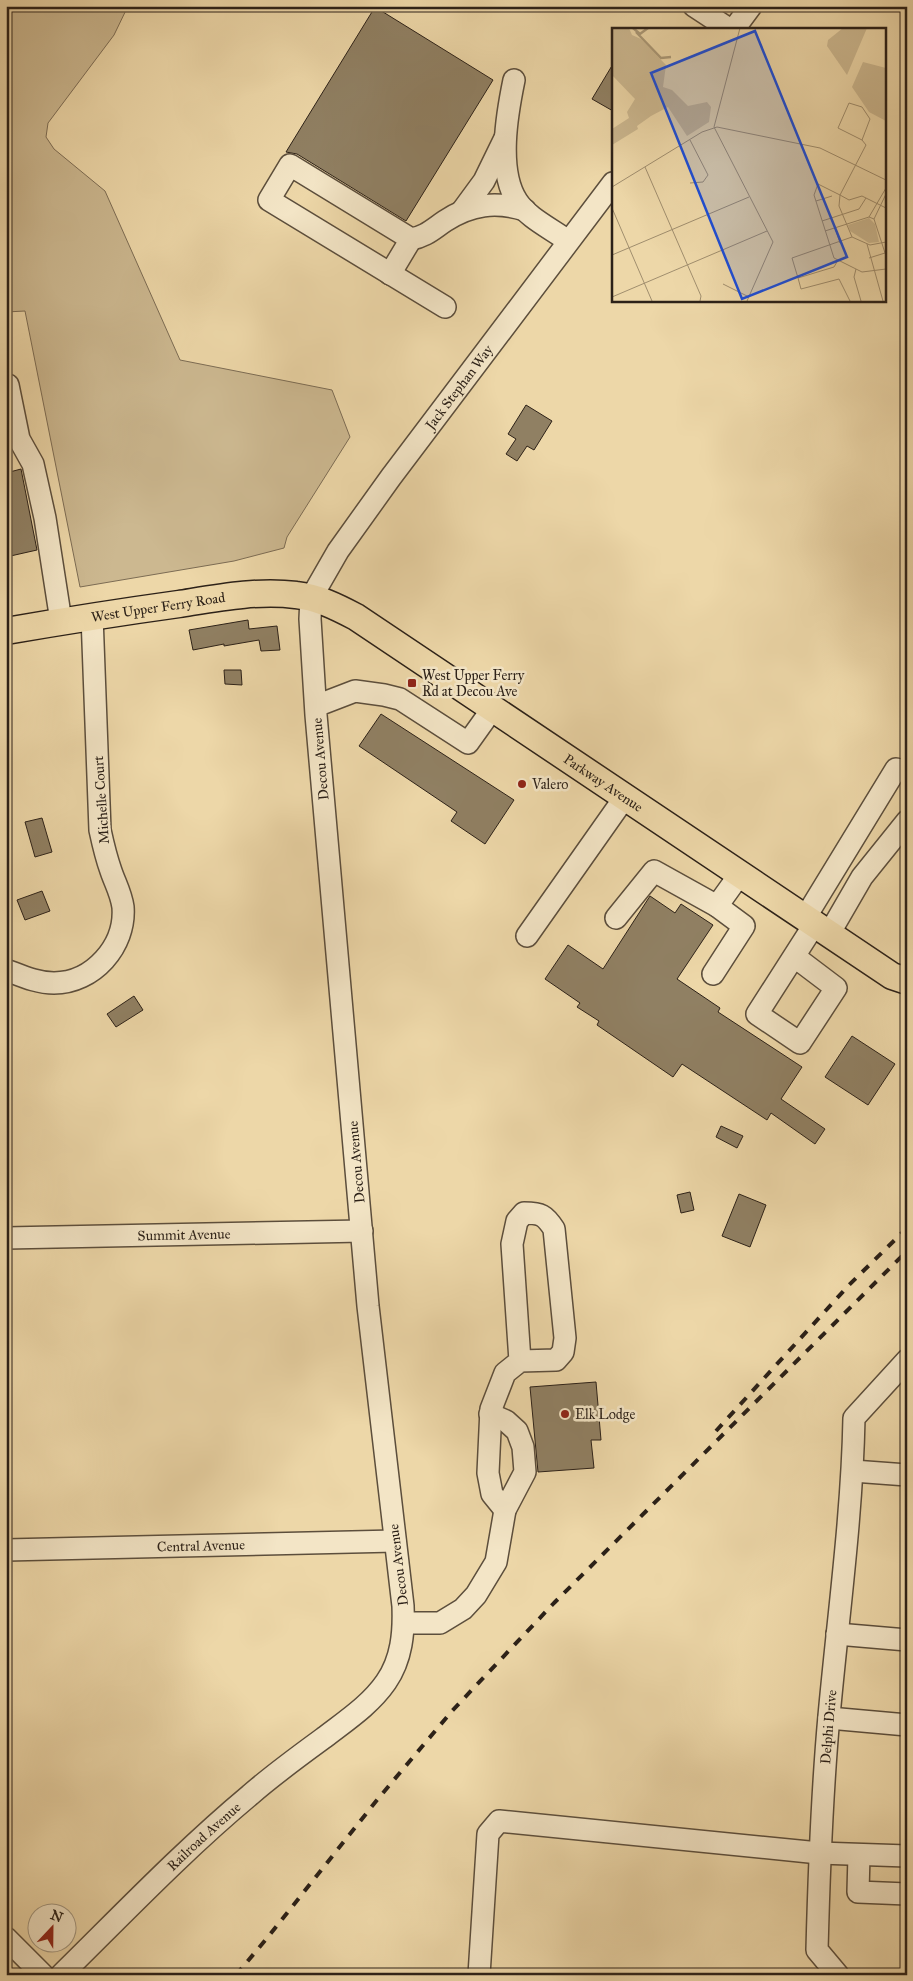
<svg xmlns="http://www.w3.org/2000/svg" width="913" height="1981" font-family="'IM FELL Great Primer',serif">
<rect width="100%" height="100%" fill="#edd7a8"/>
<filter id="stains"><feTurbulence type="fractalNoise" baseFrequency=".004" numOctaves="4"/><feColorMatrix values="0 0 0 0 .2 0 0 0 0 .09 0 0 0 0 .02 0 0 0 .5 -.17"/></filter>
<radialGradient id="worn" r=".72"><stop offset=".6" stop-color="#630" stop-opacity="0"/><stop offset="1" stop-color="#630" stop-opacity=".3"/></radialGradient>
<!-- green -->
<path fill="#ccb890" stroke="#7c6c54" d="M6,6h122l-14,29 -66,88 -2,14 8,12 51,42 75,169 152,30 18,47 -63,100 -3,11 -50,13 -154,26 -55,-276 -19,1z"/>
<!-- building -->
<path fill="#908063" stroke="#2c2118" d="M375,7l118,73 -87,141 -109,-67 -11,-2z
M613,64v47l-21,-12z
M526,405l26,16 -18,29 -7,-4 -10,15 -11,-7 10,-15 -8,-5z
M21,469l16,81 -31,7v-84z
M248,620l1,9 28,-3 3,24 -19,1 -2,-11 -35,6v-2l-31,6 -4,-20z
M224,670h17l1,15 -17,-1z
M381,714l133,86 -29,44 -34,-23 6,-9 -98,-66z
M42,818l10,34 -17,5 -10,-35z
M42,891l8,20 -25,9 -8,-20z
M650,896l25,17 6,-9 32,21 -36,54 43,29 -2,4 84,55 -21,32 44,30 -10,15 -44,-31 -4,7 -85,-56 -9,13 -76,-52 2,-4 -22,-14 3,-4 -35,-24 23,-34 35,24z
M134,996l9,14 -27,17 -9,-13z
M852,1036l43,28 -27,41 -43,-28z
M721,1126l22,10 -6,12 -21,-11z
M690,1192l4,18 -13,3 -4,-18z
M739,1194l27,11 -16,42 -28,-11z
M596,1382l5,58h-10l3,28 -56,4 -8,-85z"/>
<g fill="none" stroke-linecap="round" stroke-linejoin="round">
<!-- minor casing -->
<g stroke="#5c4e3c" stroke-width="24">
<g id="minor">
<path d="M694,6l35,23"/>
<path d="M734,29l17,-23"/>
<path d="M514,80c-7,34 -17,90 3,121 11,17 35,28 51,40"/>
<path d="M462,211l22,-30 21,-43"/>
<path d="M390,274l21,-35"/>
<path d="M445,307l-176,-107 21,-35 121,74c14,-2 22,-10 34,-18 26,-17 51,-20 80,-11"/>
<path d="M8,385l11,54 14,25 12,54 16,103"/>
<path d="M316,706l39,-15 29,4 16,4 68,44 25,-35"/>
<path d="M616,918l38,-47 63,35"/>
<path d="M805,918l91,-149 11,3"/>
<path d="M829,934l33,-57 45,-56"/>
<path d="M527,936l98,-139"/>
<path d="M795,957l41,31 -36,55 -43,-29 57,-89"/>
<path d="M6,970c16,6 31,13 48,13 39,0 72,-37 69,-76 -2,-14 -8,-24 -12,-36 -5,-14 -8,-27 -11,-41l-8,-214"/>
<path d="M713,974l31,-48 -27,-20 23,-32"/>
<path id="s1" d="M6,1238l356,-7"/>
<path d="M853,1471l54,4"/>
<path d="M505,1510l-13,-16 -4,-21 3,-64 14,-36 15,-12 36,-1 7,-8 2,-14 -11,-109c-9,-14 -13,-16 -30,-16l-7,8 -5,23 8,117"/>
<path id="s2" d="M6,1550l389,-9"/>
<path d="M404,1623h36l23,-14 13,-14 20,-33 9,-52 20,-38 -2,-25 -6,-16 -11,-10 -16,-7"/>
<path d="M837,1634l70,6"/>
<path d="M829,1718l78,7"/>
<path d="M859,1855l-1,37 49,2"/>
<path d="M6,1938l37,37"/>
<path id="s3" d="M61,1975c62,-61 123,-125 189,-180 24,-21 49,-39 75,-58 22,-17 45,-32 61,-55 16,-23 18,-50 17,-76l-35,-300 -52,-591 -6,-96 1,-21 27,-47 53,-74 222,-294"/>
<path d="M479,1975l9,-141 11,-13 320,32 88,3"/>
<path id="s4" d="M838,1975l-21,-25c2,-78 5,-157 12,-234 9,-99 23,-198 25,-298l53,-58"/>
</g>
</g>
<!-- major casing -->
<g stroke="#2c2118" stroke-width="29">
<g id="major">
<path id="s5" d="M6,631c58,-10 115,-19 173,-27 38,-6 79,-14 117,-9 21,2 41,12 60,22l536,359 15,5"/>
</g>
</g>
<!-- minor -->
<use href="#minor" stroke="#f3e5c6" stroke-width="21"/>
<!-- major -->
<use href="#major" stroke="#edd7a8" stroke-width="26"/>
<!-- rail -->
<path stroke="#2c2118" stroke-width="4" stroke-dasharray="9 9" stroke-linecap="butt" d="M716,1431l133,-146 58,-57
M236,1975l32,-38 109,-137 75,-89 102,-108 353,-352"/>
</g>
<!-- markers -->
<g fill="#8f2418" stroke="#f3e5c6" stroke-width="2">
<rect x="407" y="678" width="10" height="10" rx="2.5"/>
<circle cx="522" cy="784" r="5"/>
<circle cx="565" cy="1414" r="5"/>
</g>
<g text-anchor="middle" stroke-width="5" stroke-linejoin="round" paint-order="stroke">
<!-- street labels -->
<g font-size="14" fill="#2c2118" stroke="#f3e5c6">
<text dy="5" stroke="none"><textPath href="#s3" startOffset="1788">Jack Stephan Way</textPath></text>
<text dy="5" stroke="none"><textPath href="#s5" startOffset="154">West Upper Ferry Road</textPath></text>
<text transform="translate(320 759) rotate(-95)" y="5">Decou Avenue</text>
<text dy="5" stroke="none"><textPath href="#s5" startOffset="655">Parkway Avenue</textPath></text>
<text transform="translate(101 800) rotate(-94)" y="5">Michelle Court</text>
<text transform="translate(356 1162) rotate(-95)" y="5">Decou Avenue</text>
<text dy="5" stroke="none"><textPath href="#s1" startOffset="178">Summit Avenue</textPath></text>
<text dy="5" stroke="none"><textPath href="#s2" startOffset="195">Central Avenue</textPath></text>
<text transform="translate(398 1565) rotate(-97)" y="5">Decou Avenue</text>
<text dy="5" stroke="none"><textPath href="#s4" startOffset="256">Delphi Drive</textPath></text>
<text dy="5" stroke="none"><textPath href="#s3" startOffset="199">Railroad Avenue</textPath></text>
</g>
<!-- poi labels -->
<g font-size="14" fill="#2c2118" stroke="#f3e5c6" text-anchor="start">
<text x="422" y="680">West Upper Ferry<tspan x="422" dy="16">Rd at Decou Ave</tspan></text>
<text x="532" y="789">Valero</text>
<text x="575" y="1419">Elk Lodge</text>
</g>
</g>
<!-- overview -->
<g transform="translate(612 28)">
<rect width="274" height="274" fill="#edd7a8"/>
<path d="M0,0h17l3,7 9,4 25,26 -3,22 9,3 16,16 19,-4 4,5 -2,15 -22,14 -19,-29 -17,9 -14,10 1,3 -26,16v-16l17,-11 -2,-6 8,-13 -23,-24zM231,0h24l-20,47 -20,-29 1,-6zM251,34l23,6v53l-17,-9 -17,-25zM257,190l6,6 4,18 -10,1 -19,-12 -2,-6z" fill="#ccb890"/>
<path fill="none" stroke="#ab9977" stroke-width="2.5" d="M21,0l7,6 8,-6M24,4l25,26 10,-1"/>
<path fill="none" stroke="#a08e6e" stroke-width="1" d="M128,0l-26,99 59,115 -26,59M237,75l13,4 8,12 -8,21 -24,-12zM250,112l4,5 -26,50 9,5 13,-4 4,2M33,139l56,129 -1,5M78,155l13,-1 5,-7 -18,-35M0,159l90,-55 15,-5 103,21 66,32M204,173l16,-5M0,180l40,93M257,189l5,2 12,37M262,191l12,-25M210,193l37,-12 7,-11 20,10M223,200l5,15M213,203l44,-14 17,-29M274,214l-16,3 -18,-8 -13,-31 1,-11 -22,-11 -4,11 20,63 28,14 24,-3M255,216l16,57M0,227l137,-58M257,230l16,-5M226,232l-4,7 -36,11 3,11 38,-10 11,22M244,241l-2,8 7,24M186,250l-6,-20 60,-21M111,256l26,13M0,269l155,-66"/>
<path fill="#1d4ed8" fill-opacity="0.15" stroke="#1d4ed8" stroke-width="2.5" d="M143,3l92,226 -105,42 -91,-226z"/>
<rect width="274" height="274" fill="none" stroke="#2c2118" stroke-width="2.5"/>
</g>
<!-- margin -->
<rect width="913" height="1981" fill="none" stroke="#edd7a8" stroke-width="25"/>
<rect x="8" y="8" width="898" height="1966" fill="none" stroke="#2c2118" stroke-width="2.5"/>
<rect x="12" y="12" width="888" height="1956" fill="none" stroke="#2c2118"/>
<!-- north arrow -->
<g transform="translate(52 1928) rotate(22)"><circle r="24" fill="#f3e5c6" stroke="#a39780"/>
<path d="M0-4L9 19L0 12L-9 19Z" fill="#8f2418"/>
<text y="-8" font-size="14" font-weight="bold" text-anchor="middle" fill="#2c2118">N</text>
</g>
<rect width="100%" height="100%" filter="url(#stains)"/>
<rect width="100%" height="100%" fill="url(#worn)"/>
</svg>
